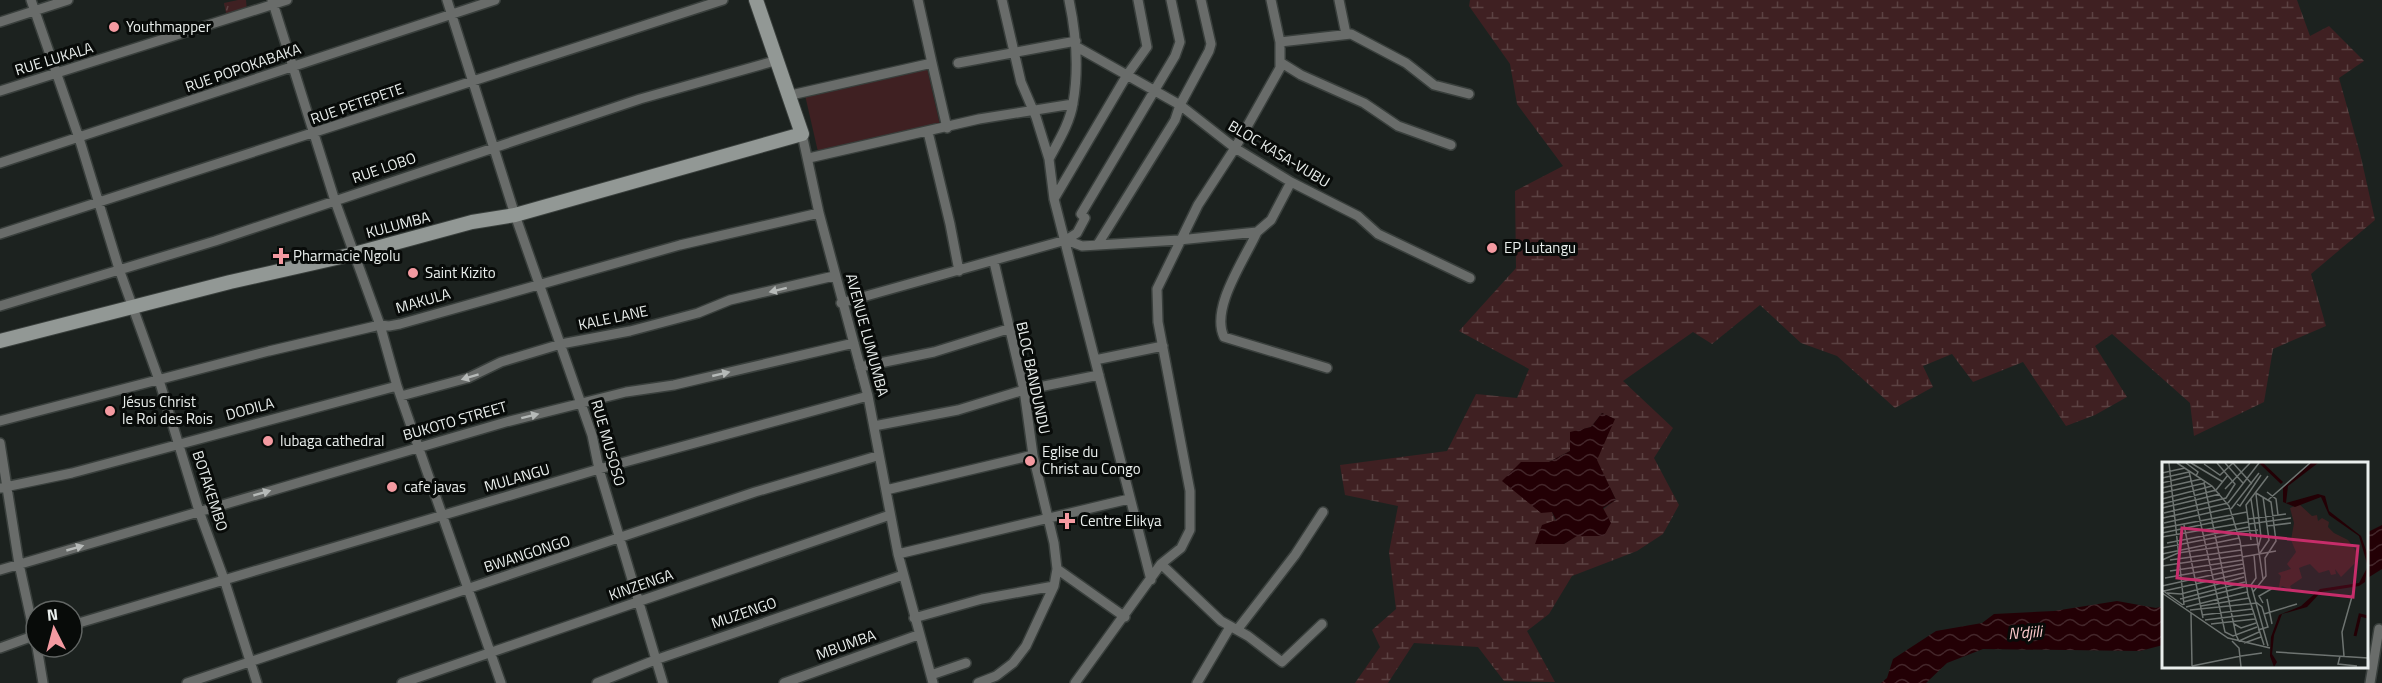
<svg xmlns="http://www.w3.org/2000/svg" width="2382" height="683" font-family="'Titillium Web',sans-serif">
<defs>
<pattern id="wetland-marsh" width="20" height="14" patternUnits="userSpaceOnUse" patternTransform="scale(1.5)"><rect width="20" height="14" fill="#3f2022"/><path d="M1 5h8M5 5V1M11 12h8M15 12V8" fill="none" stroke="#5b4142"/></pattern>
<pattern id="park-tufts" width="24" height="20" patternUnits="userSpaceOnUse" patternTransform="scale(1.5)"><rect width="24" height="20" fill="#3f2022"/><path d="M3 7l-1-3M5 7V3M7 7l1-3M15 17l-1-3M17 17v-4M19 17l1-3" fill="none" stroke="#5b4142"/></pattern>
<pattern id="water-waves" width="16" height="10" patternUnits="userSpaceOnUse" patternTransform="scale(1.5)"><rect width="16" height="10" fill="#230005"/><path d="M0 5q4-4 8 0t8 0" fill="none" stroke="#43262a"/></pattern>
</defs>
<rect width="100%" height="100%" fill="#1c221f"/>
<!-- grass -->
<path fill="#3f2022" d="M927,68l13,57 -122,27 -13,-57z"/>
<!-- wetland -->
<path fill="url(#wetland-marsh)" fill-rule="evenodd" d="M1470,0h827l13,36 19,-10 35,35 -25,17 21,75 15,67 -64,54 15,52 -53,23 -9,53 -70,34 -4,-33 -78,-69 -17,12 32,51 -32,18 -29,11 -43,-64 -50,20 -21,-28 -29,12 10,21 -38,21 -58,-52 -36,-13 -41,-38 -48,39 -19,-12 -70,49 50,47 -19,30 25,47 -16,29 -26,17 -65,25 -23,38 -22,17 28,51 -51,-1 -26,-34 -64,-4 -26,40h-33l25,-36 -8,-17 24,-21 -7,-57 9,-46 -53,-11 -5,-30 107,-14 29,-57 41,4 12,-29 -70,-38 57,-63 -1,-77 48,-25 -46,-62 -7,-40 -41,-58zM1602,413l12,6 -18,41 20,40c-20,12 -32,32 -52,44l-12,-32 -31,-50h28l21,-11v-18l21,-6z"/>
<!-- park -->
<path fill="url(#park-tufts)" d="M238,0h8l1,12 -20,6 -3,-15z"/>
<!-- water -->
<path fill="url(#water-waves)" d="M1602,413l13,6 -18,41 19,40 -13,8 8,15 -7,13h-27l-13,8h-29l7,-19 14,-5 -4,-8 -11,1 -39,-32 19,-19h28l21,-11v-19l21,-5z
M2382,525v44l-16,10v-46z
M2117,601l39,7 7,-2v39l-23,6 -157,-2 -36,14 -21,20h-45l6,-5 6,-19 43,-28 46,-8 12,-9 60,-3z"/>
<g fill="none" stroke-linecap="round" stroke-linejoin="round">
<!-- street casing -->
<g stroke="#393f3c" stroke-width="12">
<path id="street" d="M31,0l48,138 40,131 40,111 40,131 25,68 33,104
M272,0l63,201 45,124 17,61 104,297
M447,0l68,215 77,220 7,34 64,214
M918,0l14,63
M1002,0l19,82 15,35 13,42 5,40 97,381
M1339,0l7,34
M0,22l68,-22
M1280,42l71,-8 55,29 28,22 35,9
M1077,47l103,58 55,43 56,34 67,34 20,18 92,44
M1280,62l21,13 63,28 34,23 53,19
M958,63l118,-22
M0,91l287,-91
M791,95l141,-32 15,65
M928,132l22,92 9,47
M802,134l17,79 49,183 30,158 35,129
M809,158l170,-39 94,-15
M1049,159c9,-17 21,-36 24,-56 6,-34 3,-70 -4,-103
M0,163l495,-163
M1054,199l73,-124 20,-28 -9,-47
M1257,232c-12,27 -47,76 -33,105l103,31
M0,234l723,-234
M1066,240l16,6 97,-6 78,-8 14,-12 20,-38
M1098,244l77,-124 5,-15 29,-54 2,-7 -10,-44
M841,303l225,-63 11,-7 8,-15 -4,-4 94,-158 5,-14 -9,-42
M0,306l215,-65 425,-142 138,-39
M1095,360l68,-14
M860,367l74,-15 74,-23
M401,396l67,-18 33,-16 60,-18 69,-13 68,-18 32,-13 104,-24
M0,421l269,-70 111,-26 9,1 11,-2 280,-79 139,-32
M874,426l84,-16 66,-20 75,-15
M0,443l19,121 17,78
M0,488l72,-15 325,-87
M886,490l147,-35
M898,554l231,-55
M1161,564l60,57 27,15 34,26 40,-38
M1057,569l68,48
M0,570l506,-148 120,-30 48,-7 180,-42
M914,618l68,-19 72,-13
M72,625l527,-156 269,-73
M1237,630l58,-75 28,-43
M37,647l6,36
M0,648l36,-13
M931,675l35,-12
M187,683l568,-191 122,-36
M402,683l488,-168
M597,683l58,-23 248,-85
M784,683l134,-48
M978,683l18,-7 17,-13 13,-17 28,-60 3,-17 -3,-26 -21,-88 -9,-65 -30,-128
M1075,683l86,-119 20,-16 9,-18v-39l-32,-169 -1,-33 41,-84 37,-57 45,-80v-26l-9,-42
M1197,683l33,-56
M2370,683l9,-54"/>
</g>
<!-- secondary casing -->
<g stroke="#393f3c" stroke-width="16">
<path id="secondary" d="M0,341l230,-59 124,-28 118,-32 43,-7 287,-81 -46,-134"/>
</g>
<!-- street -->
<use href="#street" stroke="#696c6a" stroke-width="9"/>
<!-- secondary -->
<use href="#secondary" stroke="#929895" stroke-width="14"/>
</g>
<!-- one-way arrows -->
<defs><path id="oneway-solid" d="M-6-.8H1V-3.2L6.5 0L1 3.2V.8H-6Z" transform="scale(1.5)"/></defs>
<g fill="#b6bab8">
<use href="#oneway-solid" transform="translate(778 290) rotate(166)"/>
<use href="#oneway-solid" transform="translate(721 374) rotate(-13)"/>
<use href="#oneway-solid" transform="translate(470 377) rotate(163)"/>
<use href="#oneway-solid" transform="translate(530 416) rotate(-14)"/>
<use href="#oneway-solid" transform="translate(262 493) rotate(-16)"/>
<use href="#oneway-solid" transform="translate(75 548) rotate(-16)"/>
</g>
<!-- markers -->
<g fill="#f49aa1" stroke="#080b09" stroke-width="2">
<circle cx="114" cy="27" r="6"/>
<circle cx="1492" cy="248" r="6"/>
<path d="M278 247h6v6h6v6h-6v6h-6v-6h-6v-6h6z"/>
<circle cx="413" cy="273" r="6"/>
<circle cx="110" cy="411" r="6"/>
<circle cx="268" cy="441" r="6"/>
<circle cx="1030" cy="461" r="6"/>
<circle cx="392" cy="487" r="6"/>
<path d="M1064 512h6v6h6v6h-6v6h-6v-6h-6v-6h6z"/>
</g>
<g text-anchor="middle" stroke-width="6" stroke-linejoin="round" paint-order="stroke">
<!-- poi labels -->
<g font-size="15" fill="#e9eeec" stroke="#080b09" text-anchor="start">
<text x="126" y="32">Youthmapper</text>
<text x="1504" y="253">EP Lutangu</text>
<text x="293" y="261">Pharmacie Ngolu</text>
<text x="425" y="278">Saint Kizito</text>
<text x="122" y="407">Jésus Christ<tspan x="122" dy="17">le Roi des Rois</tspan></text>
<text x="280" y="446">lubaga cathedral</text>
<text x="1042" y="457">Eglise du<tspan x="1042" dy="17">Christ au Congo</tspan></text>
<text x="404" y="492">cafe javas</text>
<text x="1080" y="526">Centre Elikya</text>
</g>
<!-- street labels -->
<g font-size="15" fill="#e9eeec" stroke="#080b09">
<text transform="translate(54 59) rotate(-17)" y="5">RUE LUKALA</text>
<text transform="translate(243 68) rotate(-19)" y="5">RUE POPOKABAKA</text>
<text transform="translate(357 104) rotate(-19)" y="5">RUE PETEPETE</text>
<text transform="translate(1279 154) rotate(31)" y="5">BLOC KASA-VUBU</text>
<text transform="translate(384 168) rotate(-19)" y="5">RUE LOBO</text>
<text transform="translate(398 225) rotate(-15)" y="5">KULUMBA</text>
<text transform="translate(423 301) rotate(-16)" y="5">MAKULA</text>
<text transform="translate(613 318) rotate(-12)" y="5">KALE LANE</text>
<text transform="translate(867 335) rotate(75)" y="5">AVENUE LUMUMBA</text>
<text transform="translate(1033 378) rotate(78)" y="5">BLOC BANDUNDU</text>
<text transform="translate(250 409) rotate(-15)" y="5">DODILA</text>
<text transform="translate(455 421) rotate(-16)" y="5">BUKOTO STREET</text>
<text transform="translate(608 443) rotate(74)" y="5">RUE MUSOSO</text>
<text transform="translate(517 478) rotate(-16)" y="5">MULANGU</text>
<text transform="translate(210 491) rotate(72)" y="5">BOTAKEMBO</text>
<text transform="translate(527 554) rotate(-18)" y="5">BWANGONGO</text>
<text transform="translate(641 585) rotate(-19)" y="5">KINZENGA</text>
<text transform="translate(744 613) rotate(-19)" y="5">MUZENGO</text>
<text transform="translate(846 645) rotate(-20)" y="5">MBUMBA</text>
</g>
<!-- water labels -->
<g font-size="16" font-style="italic" fill="#fbc9cb" stroke="#080b09">
<text transform="translate(2025 632) rotate(-4)" y="6">N'djili</text>
</g>
</g>
<!-- overview -->
<g transform="translate(2162 462)">
<rect width="206" height="206" fill="#1c221f"/>
<path d="M137,42l13,12 5,-1 1,6 4,-3 7,4 -1,5 6,6 14,7 8,11v11l-15,15 -6,-8 1,5 -5,1 -2,-5 -10,3 -9,-9 -6,2 -5,2 3,10 -12,8 2,4 -10,-4 -4,5 3,-15 -3,-3 13,-4 -4,-5 9,-12 -5,-12 3,-17 -4,-15z" fill="#3f2022"/>
<path d="M149,1h7l-30,23 -2,17 32,-9 7,2 4,15 32,25 6,17 1,14 -9,-31 -30,-21 -8,-18 -26,10 -12,-5v-14zM205,106l-2,14 -6,4 -38,6 -14,15 -25,7 -8,21 -2,19 5,8 -3,5 -4,-11 1,-19 8,-22 22,-9 19,-17 39,-6z" fill="#230005"/>
<path fill="none" stroke="#230005" stroke-width="3" d="M99,1l21,20M193,174l5,-21 8,2"/>
<path fill="none" stroke="#6e7471" stroke-width="1.5" d="M7,1l15,142M15,1l35,23 17,20 11,35 8,54 16,50M24,1l12,9 -2,4M29,1l32,19M63,1l18,20M71,1l19,21M42,2l16,11 13,-12M27,9l36,161 8,4 24,-9M0,11l23,-5M0,16l27,-6M42,20l32,153 3,6 20,-9M0,21l28,-7M0,26l39,-9M63,27l25,-26M105,30l9,7 2,16M0,31l43,-10M94,32l5,43 -3,11M0,37l50,-13M89,37l12,80M106,38l42,-37M66,41l31,-40M0,42l54,-14 12,-15M75,42l3,2 21,-31M0,46l58,-14M69,47l28,-36M2,51l62,-15 9,-14 -18,-21M1,56l65,-15M86,57l38,-5M2,61l66,-15M87,62l42,-6M22,63l19,93M105,64l24,-3M76,70l20,-2M0,71l72,-15M0,75l86,-15M0,78l1,-12 84,-16M89,78l-5,-35 22,-29M5,81l82,-16M79,84l19,-2M0,86l76,-15M98,91l9,-13 -6,-43M0,92l77,-16M80,95l34,-6M0,98l16,-7 62,-9M8,98l71,-10M47,98l33,-5M0,104l47,-7M8,109l73,-11M3,116l78,-14M89,123l17,61M0,124l81,-18M0,128l21,15M2,129l80,-18M91,130l13,-16 -1,-18 11,-17 -5,-39 -15,-9M0,131l66,45 42,10M5,131l14,1 63,-17M18,137l65,-17M105,137l5,25M21,140l68,-17 5,-7 -2,-23M101,141l-4,-7 14,-8M39,144l48,-8M24,145l61,-15M28,148l67,-7 5,4 6,20 -10,3M29,151l1,53M102,152l33,-10M40,153l50,-6M43,158l48,-6M49,162l44,-5M72,162l7,4 15,-5M70,179l7,7 2,19M82,181l17,-6M114,190l92,6M79,194l21,-3M178,194l-2,8 19,2M182,194l-2,-24 11,-39M30,204l49,-10"/>
<path fill="#c62d6a" fill-opacity="0.15" stroke="#c62d6a" stroke-width="3" d="M20,66l176,18 -5,51 -176,-19z"/>
<rect width="206" height="206" fill="none" stroke="#e9eeec" stroke-width="3"/>
</g>
<!-- north arrow -->
<g transform="translate(54 629) rotate(354)"><circle r="28" fill="#080b09" stroke="#626664" stroke-width="1.5"/>
<path d="M0-4.5L10 22L0 15L-10 22Z" fill="#f49aa1"/>
<text y="-9" font-size="16" font-weight="bold" text-anchor="middle" fill="#e9eeec">N</text>
</g>
</svg>
